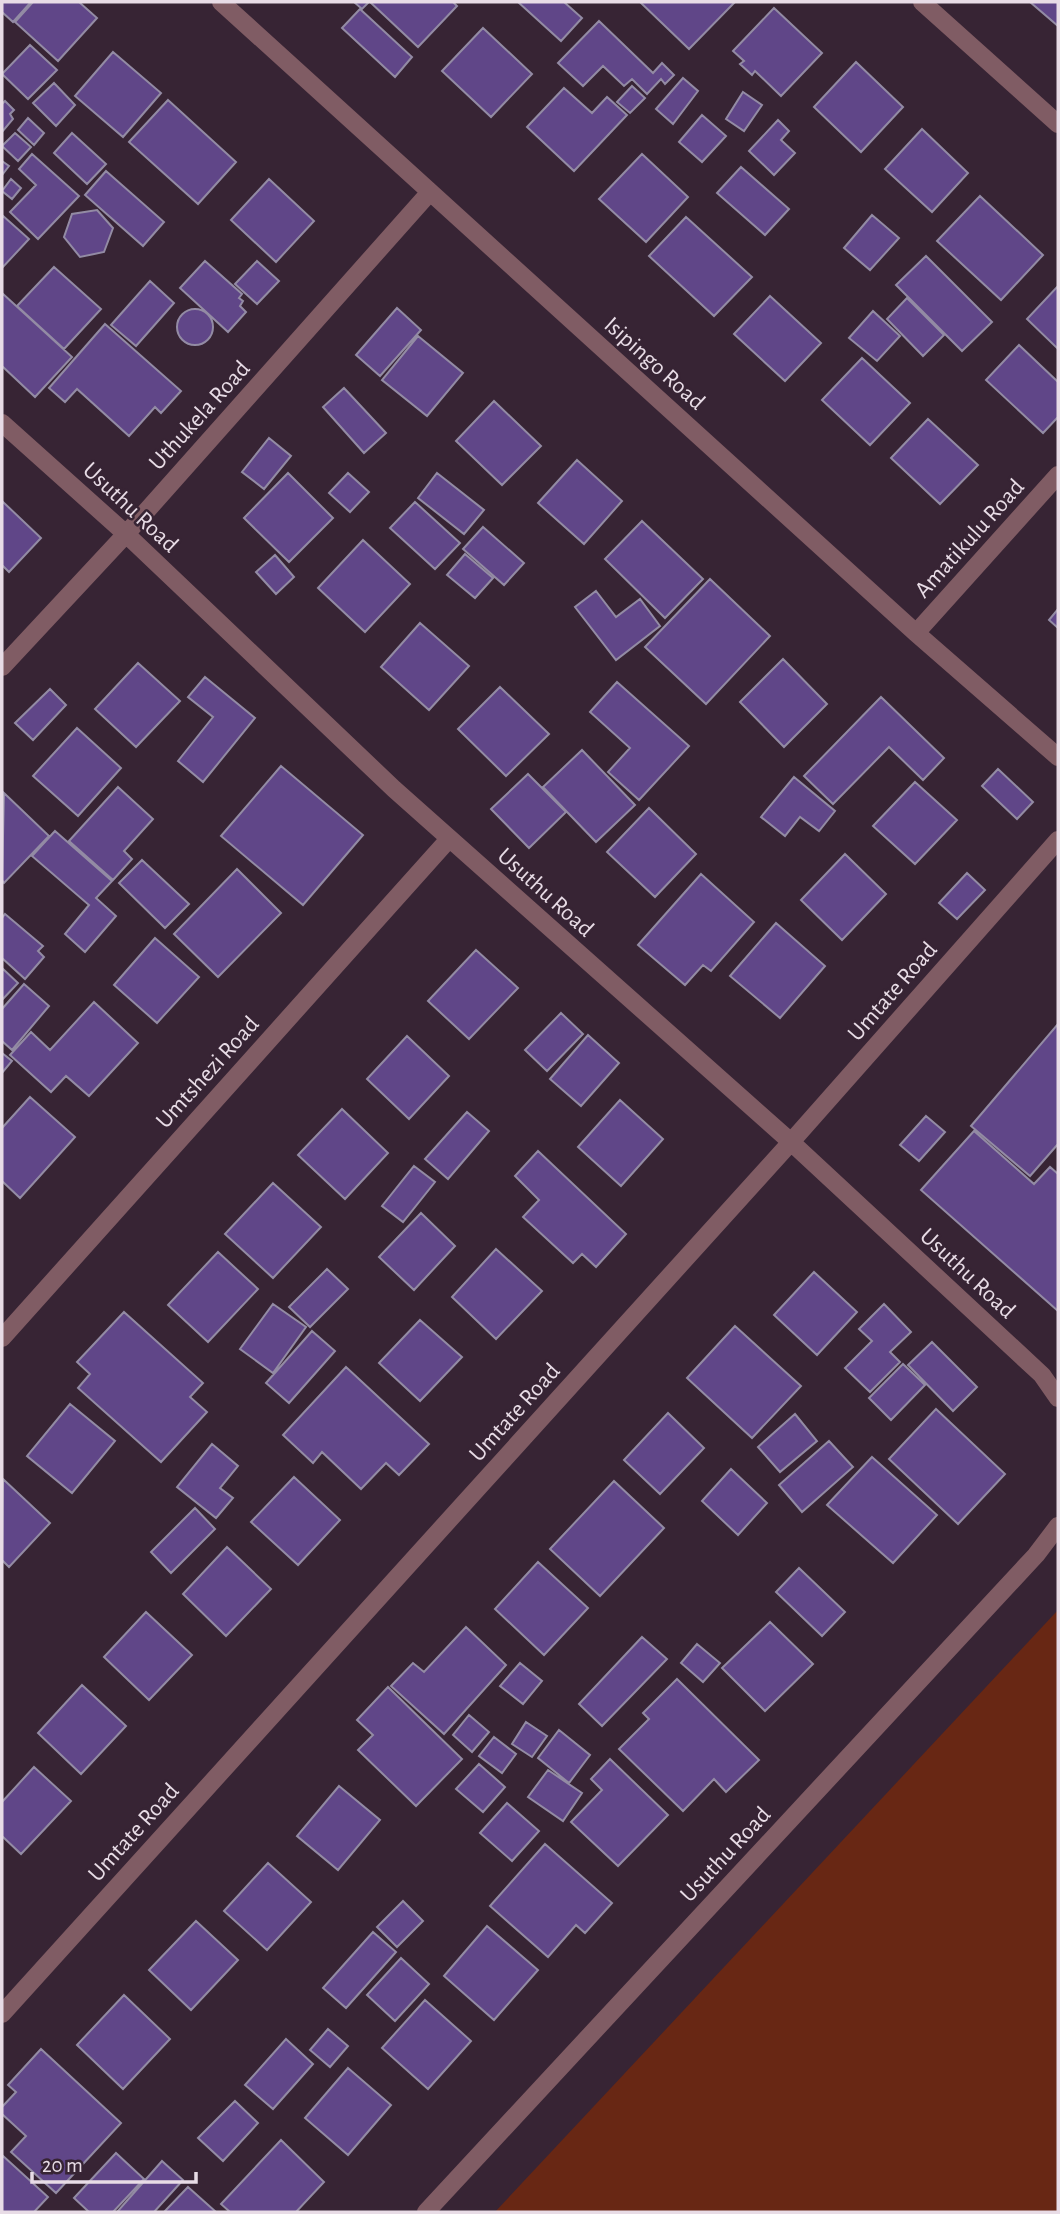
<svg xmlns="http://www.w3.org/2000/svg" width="1060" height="2214" font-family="'Alegreya Sans',sans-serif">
<rect width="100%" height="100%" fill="#372434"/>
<!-- green -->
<path fill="#682714" d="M1058,1610v602h-563z"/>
<!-- building -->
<path fill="#604688" stroke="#938ba4" stroke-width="2" d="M2,2h29l-18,20 -11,-10z
M33,2h46l18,16 -39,43 -43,-39z
M354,2h15l-7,7z
M370,2h83l4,4 -39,41z
M518,2h46l18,16 -21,23z
M640,2h95l-46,47z
M1030,2h28v24z
M774,8l48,45 -41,43 -26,-25 -3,4 -12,-11 4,-3 -11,-10z
M360,9l52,48 -17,20 -53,-49z
M599,21l54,52 9,-10 12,12 -9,9 -4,-5 -14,15 -15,-15 -8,7 -21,-20 -20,20 -25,-23z
M483,28l49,46 -41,43 -49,-46z
M30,45l27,25 -29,29 -26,-25z
M113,52l48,41 -38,44 -48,-41z
M856,62l47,45 -42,45 -47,-45z
M683,78l15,13 -25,33 -17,-15z
M54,83l21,22 -19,21 -23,-23z
M632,86l13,12 -15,15 -13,-11z
M564,88l28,25 15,-16 20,18 -53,56 -47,-44z
M743,92l19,13 -18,26 -18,-12z
M168,100l68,62 -38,42 -69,-62z
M5,101l9,9 -4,4 3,5 -11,13v-28z
M702,115l24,21 -24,26 -23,-20z
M28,118l16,15 -10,12 -16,-15z
M778,120l11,11 -8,9 14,13 -21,22 -25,-24z
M922,129l46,44 -36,39 -47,-43z
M15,133l16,14 -13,14 -16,-15z
M72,133l34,31 -19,20 -33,-31z
M32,154l47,42 -41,43 -28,-27 26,-27 -17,-16z
M642,154l46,43 -42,45 -47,-43z
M2,161l7,5 -7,9z
M741,167l48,42 -24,26 -48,-42z
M106,171l58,51 -21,24 -58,-51z
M11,179l10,9 -9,11 -10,-8z
M269,179l45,42 -38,41 -45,-42z
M980,196l63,59 -42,45 -64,-59z
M97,210l16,18 -9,24 -24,5 -16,-20 8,-23z
M2,215l27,24 -27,29z
M872,215l27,23 -29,32 -26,-22z
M686,217l66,60 -38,39 -65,-60z
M926,256l66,66 -30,29 -66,-66z
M205,261l37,33 -3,4 4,3 -3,5 6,6 -18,20 -48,-44z
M257,261l22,20 -22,23 -22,-20z
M54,267l47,42 -37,40 -47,-43z
M150,281l24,22 -38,43 -25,-21z
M1058,286v63l-31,-30z
M2,293l70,64 -37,40 -33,-31z
M770,296l51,47 -36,38 -51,-47z
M907,298l37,37 -21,21 -36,-37z
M397,308l24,22 -41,46 -24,-21z
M177 327a18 18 0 1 1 36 0a18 18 0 1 1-36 0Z
M873,311l27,25 -23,25 -28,-23z
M105,324l76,67 -20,22 -6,-6 -26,29 -52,-47 -12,13 -16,-14z
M418,336l45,37 -36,43 -45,-36z
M1019,345l39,37v35l-15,16 -57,-53z
M862,358l48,45 -40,42 -48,-45z
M344,388l42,45 -22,20 -41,-46z
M494,401l47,45 -39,39 -46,-44z
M928,419l50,46 -38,39 -49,-46z
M269,438l22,18 -27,33 -22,-17z
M577,460l45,41 -38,43 -46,-41z
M288,473l45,45 -44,44 -45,-44z
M348,473l21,19 -19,20 -21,-19z
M437,473l47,37 -20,24 -46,-36z
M2,501l39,37 -32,34 -7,-7z
M415,502l45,41 -25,26 -45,-41z
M642,521l61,58 -38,39 -60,-59z
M483,527l41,36 -20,22 -41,-36z
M363,540l47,44 -45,48 -47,-44z
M465,554l28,24 -18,20 -28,-23z
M275,555l19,22 -18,17 -20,-22z
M710,579l60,57 -64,68 -61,-57z
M596,591l20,26 24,-18 20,27 -44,34 -41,-53z
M1058,609v19l-9,-8z
M420,623l49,43 -40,44 -48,-43z
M783,659l44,45 -43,43 -44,-45z
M138,663l42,38 -44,46 -41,-38z
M205,677l50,41 -52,64 -25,-21 35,-44 -25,-20z
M617,682l72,64 -50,54 -31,-28 22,-24 -40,-36z
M500,687l49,47 -43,42 -48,-47z
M50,689l16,16 -33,35 -18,-17z
M881,697l63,61 -21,22 -34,-33 -56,57 -29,-28z
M77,728l44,40 -43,48 -45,-40z
M582,750l53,55 -39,37 -53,-55z
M281,766l82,69 -60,70 -82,-69z
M998,769l35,33 -16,17 -35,-33z
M528,774l38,38 -37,36 -38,-39z
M794,777l41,34 -16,20 -19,-14 -15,19 -24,-19z
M915,782l42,38 -42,44 -42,-38z
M118,787l35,32 -29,32 8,8 -19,21 -44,-39z
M4,793l45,43 -45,47 -2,-3z
M649,808l47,46 -41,43 -48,-45z
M55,831l57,50 -16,17 20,18 -31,36 -20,-18 24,-29 -57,-49z
M845,854l41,40 -44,46 -41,-40z
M142,860l47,44 -24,24 -46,-45z
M237,869l44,44 -63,64 -44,-43z
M967,873l18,17 -28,29 -18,-16z
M701,874l53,48 -43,49 -8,-6 -18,20 -47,-40z
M5,914l38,32 -5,5 6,6 -19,22 -23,-21v-40z
M776,923l49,43 -45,52 -50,-42z
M155,938l44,39 -42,46 -43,-38z
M476,950l42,38 -49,51 -41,-38z
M2,968l16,15 -16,17z
M24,984l25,22 -37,44 -10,-9v-32z
M94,1002l44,41 -49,53 -23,-20 -15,16 -41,-37 21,-23 19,18z
M561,1013l22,21 -36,37 -22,-21z
M1058,1024v120l-28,32 -59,-50z
M588,1035l31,28 -38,43 -31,-27z
M407,1036l42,40 -40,43 -42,-40z
M2,1053l10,8 -10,12z
M30,1097l45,40 -55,61 -18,-17v-53z
M620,1100l43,39 -42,47 -43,-39z
M342,1109l46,44 -43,46 -47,-44z
M467,1112l22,19 -41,48 -23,-20z
M926,1116l19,16 -26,29 -19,-16z
M974,1131l60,53 16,-17 8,7v137l-137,-121z
M538,1151l88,83 -30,33 -14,-13 -9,9 -50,-46 16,-17 -24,-24z
M414,1166l21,16 -32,40 -21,-16z
M273,1183l48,44 -48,51 -48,-44z
M421,1213l34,33 -41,44 -35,-33z
M496,1249l46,42 -46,48 -44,-42z
M218,1252l40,37 -50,53 -40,-37z
M327,1269l21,20 -38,38 -21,-20z
M814,1272l43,40 -40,43 -43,-40z
M273,1304l33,23 -33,46 -33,-24z
M884,1304l27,28 -21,20 10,10 -30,30 -25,-24 27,-27 -13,-12z
M124,1312l79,71 -13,14 17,15 -46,50 -83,-74 12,-14 -13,-12z
M420,1320l42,37 -42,44 -41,-38z
M735,1326l66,60 -49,52 -65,-60z
M312,1331l23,20 -46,52 -23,-20z
M932,1342l45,45 -24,24 -45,-46z
M903,1364l22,21 -34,35 -22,-22z
M346,1367l83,77 -30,31 -13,-12 -25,26 -39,-37 -9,11 -30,-28z
M70,1404l45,37 -43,52 -45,-37z
M936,1409l69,65 -47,50 -69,-65z
M668,1413l36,35 -44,46 -36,-34z
M795,1414l22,27 -37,31 -22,-25z
M829,1441l24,26 -51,45 -23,-27z
M212,1444l26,22 -18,22 13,10 -17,20 -39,-31z
M872,1457l65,58 -44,48 -66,-58z
M731,1469l36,34 -29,32 -36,-34z
M294,1477l46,43 -42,45 -47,-43z
M3,1479l47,44 -41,44 -7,-7z
M614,1481l50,47 -64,68 -50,-47z
M195,1508l20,21 -44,44 -20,-21z
M227,1547l44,42 -45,47 -43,-42z
M538,1562l50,46 -44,47 -49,-46z
M799,1568l46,44 -23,24 -46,-44z
M146,1612l46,43 -43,45 -45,-43z
M770,1622l43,42 -48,47 -43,-43z
M466,1627l40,38 -62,69 -53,-48 22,-23 11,9z
M642,1637l25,22 -65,67 -23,-22z
M697,1644l23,19 -17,19 -22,-19z
M520,1663l22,18 -19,23 -23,-18z
M677,1679l82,81 -33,32 -12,-13 -31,32 -64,-62 30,-30 -6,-6z
M82,1685l44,41 -45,48 -43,-41z
M388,1687l74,72 -46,47 -58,-56 15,-15 -16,-15z
M469,1715l20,17 -17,20 -19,-17z
M526,1722l21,14 -15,21 -20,-13z
M559,1730l31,25 -21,28 -31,-25z
M494,1737l22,17 -14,19 -23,-17z
M610,1759l58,56 -50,51 -47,-44 31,-32 -11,-11z
M479,1764l26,23 -22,25 -27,-23z
M34,1767l37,34 -50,53 -19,-18v-34z
M548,1770l34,23 -19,28 -35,-24z
M339,1786l41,34 -42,50 -41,-34z
M507,1803l32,28 -27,30 -32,-28z
M545,1844l67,59 -27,30 -9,-8 -28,32 -58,-51z
M268,1863l43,39 -44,48 -43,-39z
M403,1901l20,20 -26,26 -20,-20z
M196,1921l42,39 -47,50 -42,-40z
M487,1926l51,44 -44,50 -50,-44z
M373,1932l23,20 -50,56 -23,-20z
M401,1958l28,26 -34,37 -28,-26z
M124,1995l46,44 -47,50 -46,-44z
M425,2000l46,41 -43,48 -46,-41z
M328,2029l20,17 -18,21 -20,-17z
M286,2039l27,25 -40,45 -28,-24z
M41,2049l80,74 -65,70 -45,-41 15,-16 -24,-22v-7l14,-15 -8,-7z
M348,2068l43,37 -43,50 -43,-37z
M235,2101l23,22 -35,38 -25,-23z
M281,2140l43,42 -28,30h-66l-9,-8z
M116,2153l28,26 -31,33h-24l-15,-14z
M2,2155l46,42 -14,15h-32z
M162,2161l21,19 -29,32h-37z
M188,2187l28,25h-52z"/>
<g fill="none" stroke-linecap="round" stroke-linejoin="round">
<!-- minor -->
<path stroke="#805c64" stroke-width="18" d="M221,2l695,631 142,124
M922,2l136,122
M2,423l124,111 268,255 397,353 251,233 16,23
M916,633l142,-158
M2,667l124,-133 304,-342
M2,1338l447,-499
M2,2014l789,-872 267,-302
M426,2212l610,-657 22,-29"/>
</g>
<g text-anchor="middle" stroke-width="5" stroke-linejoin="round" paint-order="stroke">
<!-- street labels -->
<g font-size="24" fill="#e8dce6" stroke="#372434">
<text transform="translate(655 363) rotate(42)" y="8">Isipingo Road</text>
<text transform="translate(199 415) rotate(-48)" y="8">Uthukela Road</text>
<text transform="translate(131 507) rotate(43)" y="8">Usuthu Road</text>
<text transform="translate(969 538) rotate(-48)" y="8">Amatikulu Road</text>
<text transform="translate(546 892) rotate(42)" y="8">Usuthu Road</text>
<text transform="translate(892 991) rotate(-49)" y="8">Umtate Road</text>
<text transform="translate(207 1072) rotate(-48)" y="8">Umtshezi Road</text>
<text transform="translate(968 1273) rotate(43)" y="8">Usuthu Road</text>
<text transform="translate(514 1412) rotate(-48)" y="8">Umtate Road</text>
<text transform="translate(133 1832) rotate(-48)" y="8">Umtate Road</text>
<text transform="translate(725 1854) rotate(-47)" y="8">Usuthu Road</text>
</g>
</g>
<!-- border -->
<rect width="1060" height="2214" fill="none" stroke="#e8dce6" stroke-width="7"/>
<!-- scale -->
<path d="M32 2172v10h164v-10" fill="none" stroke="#e8dce6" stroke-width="3.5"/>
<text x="42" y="2172" font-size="21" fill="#e8dce6" stroke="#372434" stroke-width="5" paint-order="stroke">20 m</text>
</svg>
